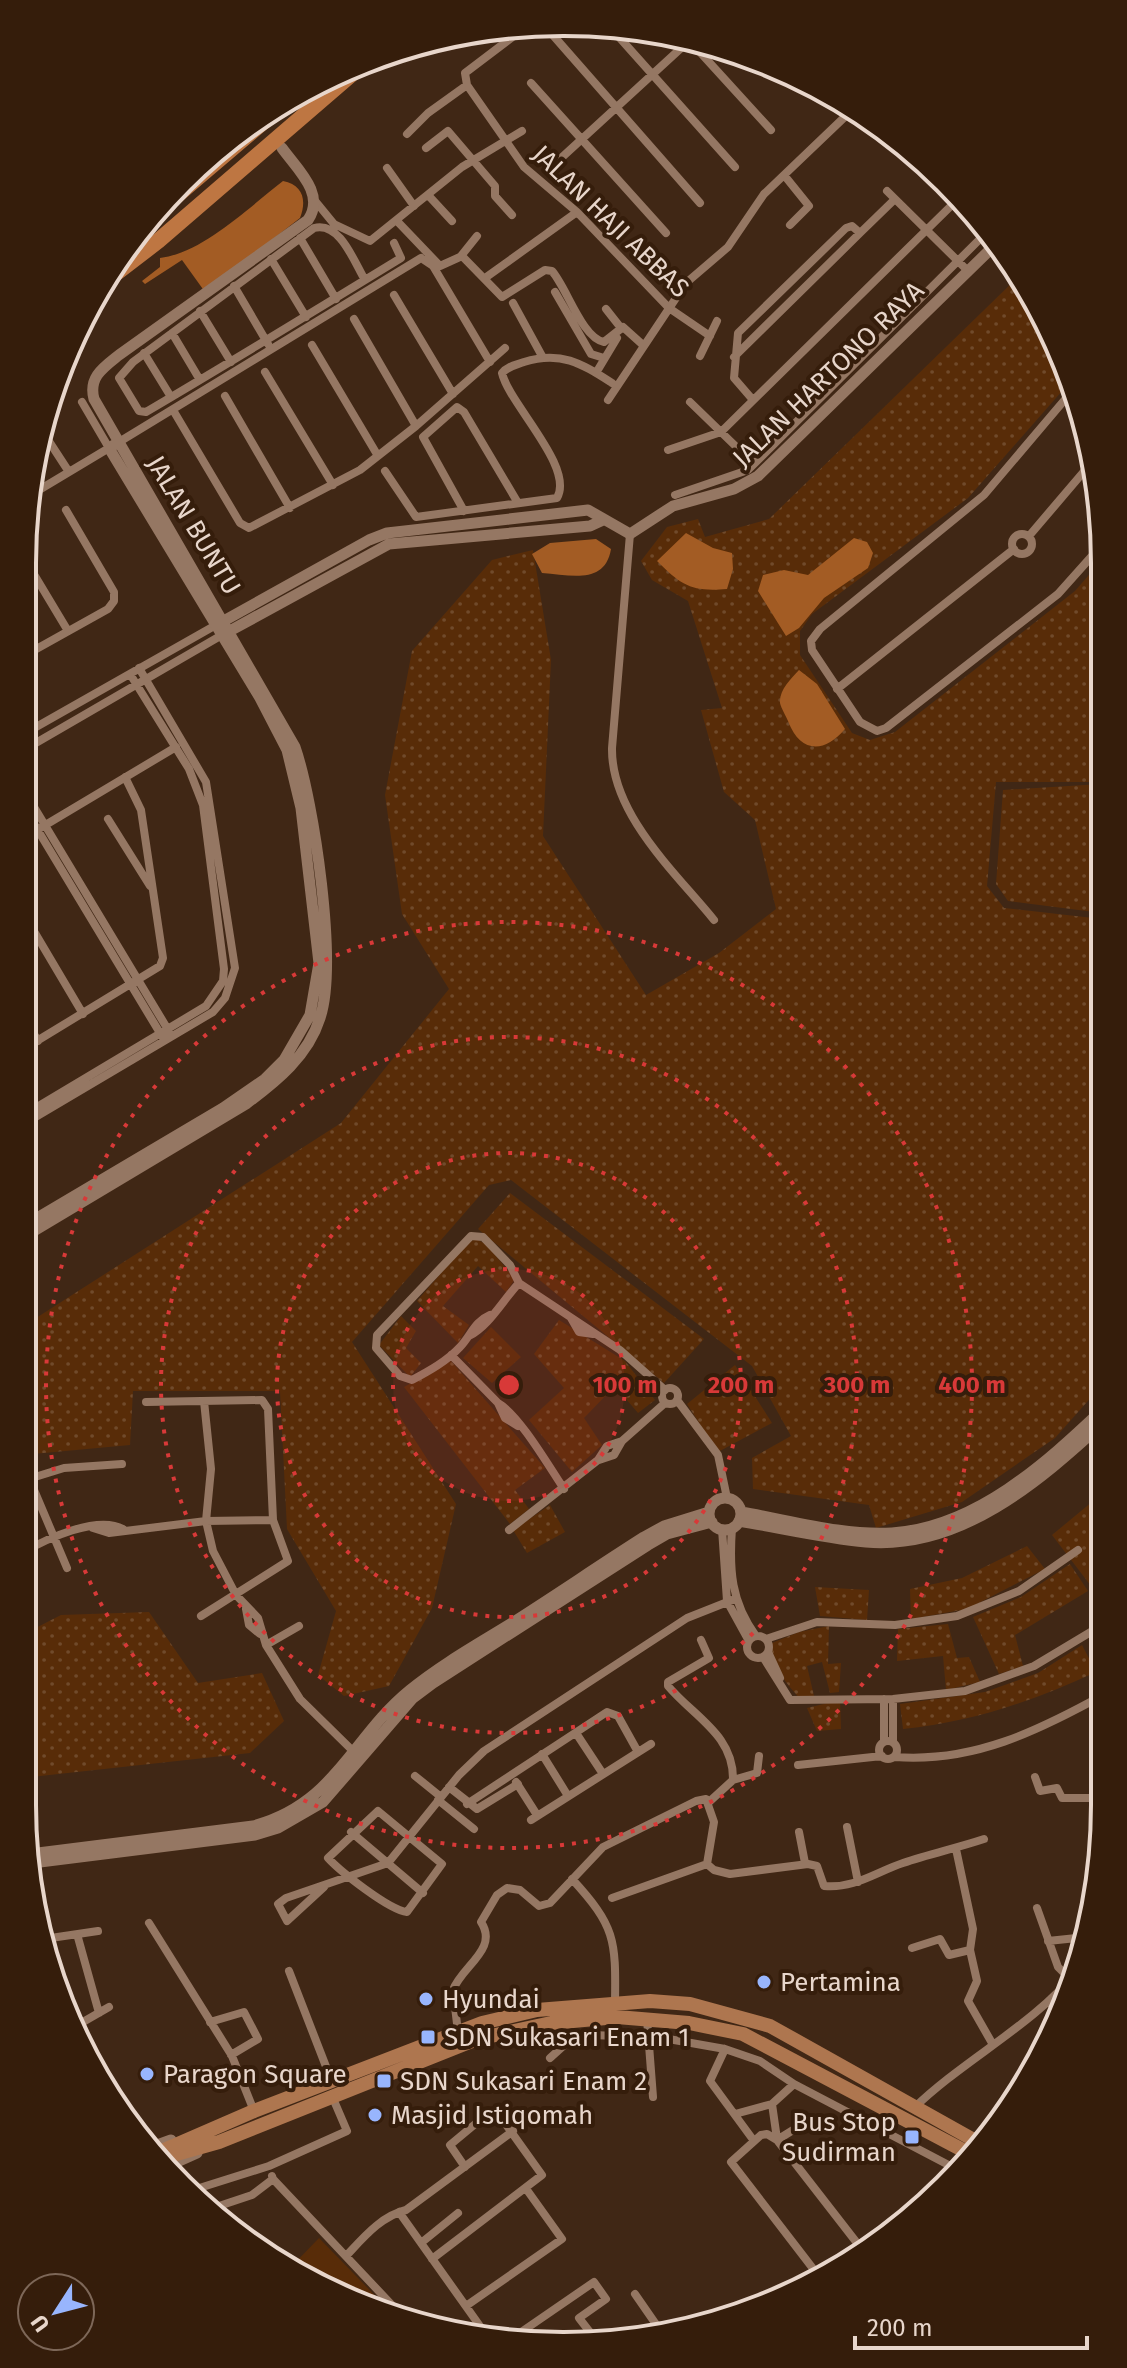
<svg xmlns="http://www.w3.org/2000/svg" width="1127" height="2368" font-family="'Fira Sans',sans-serif">
<defs>
<pattern id="grass-dots" width="8" height="8" patternUnits="userSpaceOnUse" patternTransform="scale(2)"><rect width="8" height="8" fill="#582c08"/><path d="M2 2h.1M6 6h.1" fill="none" stroke="#704a2b" stroke-width="1.8" stroke-linecap="round"/></pattern>
</defs>
<rect width="100%" height="100%" fill="#402715"/>
<!-- grass -->
<path fill="url(#grass-dots)" d="M1018,277l46,79 6,26 -102,116 -156,116 -12,17v24l52,78 18,7 25,-8 180,-141 26,-30v221h-105l-9,104 17,22 98,11 1,465 -48,54 -93,64 -86,26 -7,-23 -116,-16 -1,-31 39,-22 -39,-70 -241,-186 -22,5 -137,157 104,162 -24,104 -43,78 -45,10 -26,-21 18,-64 -49,-82 -7,-138h-147l-3,54 -108,10v-128l319,-204 108,-134 -47,-75 -17,-119 27,-144 80,-91 41,-10 18,110 -8,176 103,159 73,-42 57,-44 -21,-89 -31,-28 -23,-82 21,-2 -34,-107 -36,-21 -11,-19 26,-34 31,-8 7,18 64,-18z
M1101,784l1,129 -94,-12 -12,-17 7,-94z
M510,1193l194,146 -40,44 -186,-154z
M476,1239l10,5 29,35 -9,13 -28,-26 -35,40 26,19 -11,18 -41,-42 50,-58z
M401,1316l15,15 -10,17 15,15 -11,14 -31,-32z
M559,1320l66,41 30,39 -17,13 -23,-27 -31,32 18,27 -30,27 -43,-52 35,-32 -30,-34z
M491,1327l30,30 -29,26 -29,-25z
M451,1361l94,107 -30,22 14,19 -19,15 -106,-137z
M735,1365l37,58 -54,29 -31,-48z
M1104,1492v111l-52,-68z
M550,1505l15,27 -38,21 -14,-23z
M1027,1546l18,23 -78,40 -56,10 -1,-30 52,-11z
M1070,1564l18,27 -73,44 8,31 -24,8 -26,-57 48,-20z
M815,1587l54,3 -2,30 -47,-4z
M149,1612l49,71 64,-10 22,48 -34,32 -228,25v-143l39,-20z
M948,1624l9,34 12,-1 11,25 -34,8 -3,-34 -46,5 1,-32z
M829,1626l-1,38 13,-1 -2,29 -9,1 -8,-31 -15,4 7,30 -15,2c-13,-16 -30,-33 -27,-55l27,-11z
M1082,1645l14,27c-63,29 -123,50 -193,57l-3,-25 85,-12 53,-19z
M840,1700l1,29 -24,2 -10,-23z"/>
<!-- garden -->
<path fill="#582c08" d="M319,2238l77,79 -40,-12 -67,-36z"/>
<!-- water -->
<path fill="#a35c24" d="M283,181c20,4 24,19 17,37l-95,74 -23,-32 -37,24 -3,-3 18,-14v-9c42,-5 87,-49 123,-77z
M686,533l27,15 19,5 1,16 -6,20c-35,3 -45,-3 -70,-28z
M854,538l13,4 6,11 -5,15 -44,30 -25,30 -13,8 -28,-45 5,-16 21,-5 24,5z
M596,539l15,10c-6,36 -40,26 -69,24l-10,-19 18,-11z
M799,670l18,14 28,45c-21,25 -45,24 -57,-8 -2,-5 -7,-13 -8,-18 -1,-13 11,-24 19,-33z"/>
<g fill="none" stroke-linecap="round" stroke-linejoin="round">
<!-- minor -->
<path stroke="#957763" stroke-width="8" d="M544,25l156,178
M527,26l-62,47 2,12 57,82 53,45 92,96 41,28
M610,27l125,140
M688,39l83,91
M531,83l135,150
M407,134l21,-21 39,-28
M426,148l22,-17 47,55v10l17,19
M559,160l132,-121
M387,168l27,38
M784,175l25,31 -19,19
M887,191l81,80
M428,195l24,26
M316,202l18,22 36,17 92,-74 60,-36
M397,221l43,45 22,-10 40,41 43,-27 7,1c15,17 30,67 52,71l19,-15 20,18
M300,238l36,61
M461,256l16,-20
M271,259l35,58
M424,260l9,6 57,96
M485,278l92,-66
M365,280c-11,-18 -25,-59 -51,-52l-181,134 -14,16 20,33 7,1c85,-50 170,-102 255,-154l-7,-15
M234,286l34,58
M555,292l36,62 13,4
M394,295l59,99
M513,303l29,53
M606,309l15,19
M200,311l31,51
M354,319l62,107
M172,333l28,47
M312,345l66,111
M144,353l27,44
M700,356l17,-35
M734,357l126,-124
M265,372l68,113
M596,373l21,-35
M1073,390l-89,105 -164,134 -9,12 1,9 48,72 17,9 9,-3 172,-134 42,-47
M225,396l65,112
M608,400l78,-117 42,-36 36,-53 88,-84
M753,400l-19,-22 4,-45 108,-105 6,-2 8,7 35,-34
M690,402l64,62
M173,410l67,113 9,5 111,-58 56,-44 89,-78
M41,429l28,43
M119,442l302,-184
M668,450l53,-18 237,-233
M385,471l31,46 141,-19c18,-31 -48,-94 -55,-125 6,-7 14,-8 22,-11 37,-12 58,2 88,21
M675,495l73,-25 241,-240
M29,496l80,-48 -27,-46
M464,511l-41,-74 34,-30 7,5 54,91
M1012 544a10 10 0 1 1 20 0a10 10 0 1 1-20 0Z
M630,534l-18,214c-1,66 63,124 102,172
M1029,536l63,-74
M23,556l45,75
M22,657l86,-48 6,-8v-9l-48,-82
M837,689l177,-140
M22,735l194,-110
M22,751l200,-116
M22,787l148,246
M22,804l141,234
M108,819l42,67
M22,839l154,-92
M22,911l61,103
M22,1014l16,27
M22,1050l138,-84 3,-8 -22,-148 -16,-33
M22,1116l184,-110 17,-25 1,-12 -21,-164 -14,-36 -59,-95
M22,1125l191,-113 12,-14 10,-30 -29,-186 -67,-114
M490,1315c-16,7 -18,19 -30,32 -13,14 -31,24 -48,33l-12,-4 -24,-28 1,-13 94,-99 12,1 27,28 9,18
M571,1318l8,14 14,2
M469,1336c20,-10 34,-36 50,-53l101,67 45,40
M451,1355l47,48 7,15 13,8
M662 1396a8 8 0 1 1 16 0a8 8 0 1 1-16 0Z
M677,1400l41,55 9,43
M204,1401l7,68 -5,52 7,30 23,44 22,23 8,27 34,54 55,54
M146,1402l116,-2 6,9 5,111 15,41 -87,55
M498,1403c21,12 50,62 66,86
M599,1460l15,-5 8,-14 43,-38
M29,1478l38,90
M22,1481l42,-13 58,-4
M93,1528l16,5 97,-12 67,-1
M732,1528c-3,42 -1,74 24,108
M722,1529l5,72 22,40
M509,1530l89,-70 9,-14 15,-5
M22,1553c24,-14 75,-38 101,-24
M246,1609l3,16 11,9
M747 1647a11 11 0 1 1 22 0a11 11 0 1 1-22 0Z
M766,1639l51,-17 78,3 62,-9 62,-25 59,-41
M701,1640l8,18 -41,24v4c26,31 66,49 65,94
M266,1645l33,-19
M768,1652l12,26
M763,1657l27,43 103,-1 72,-8 69,-25 70,-42
M884,1699v42
M893,1699v43
M576,1733l27,41
M879 1750a9 9 0 1 1 18 0a9 9 0 1 1-18 0Z
M542,1754l26,42
M895,1757c78,6 143,-26 210,-63
M798,1765l84,-9
M415,1776l26,21
M1035,1777l5,14 17,-3 5,10h43
M516,1782l21,33
M449,1787l28,22 41,-25
M438,1800l36,29
M709,1802l24,-22 24,-7 2,-17
M467,1804l140,-92 11,4 20,36
M378,1811l64,53 -35,48c-18,-2 -66,-40 -79,-54z
M531,1820l120,-76
M847,1827l11,55
M351,1832l72,61
M799,1832l6,31
M956,1849l17,80 -3,21 7,31 -9,20 24,42
M572,1879c43,47 44,60 43,123
M324,1887l-37,34 -9,-17 8,-6 102,-35 71,-88 25,-24 203,-133 48,-19
M612,1898l95,-34
M1037,1908l21,59 12,12
M149,1923l83,133 22,55
M77,1934l22,79
M44,1939l54,-8
M1048,1941l38,-4
M912,1948l28,-9 9,16 21,-5
M289,1971l43,111
M1051,1999l6,24
M647,2019l6,78
M210,2022l34,-10 14,27 -27,16
M76,2026l33,-19
M458,2032l-5,-42c9,-24 46,-41 28,-68l16,-27 10,-7 13,2 19,16 11,-3 53,-56 93,-46 10,-2 8,23 -7,42 7,6 16,4 78,-10 9,2 7,20c30,3 52,-14 79,-23 26,-9 54,-15 81,-24
M725,2049l-15,32 44,60
M550,2058l21,-19 22,-4 70,3 62,11 35,12 34,23 166,87
M772,2104l5,35
M914,2108c49,-48 121,-84 162,-136
M735,2114l37,-10 22,-20
M806,2122l-29,18 87,112
M777,2140l-10,-6 -6,1 -30,27 90,117
M273,2179l133,141
M193,2190l76,-24 78,-35 -15,-35
M213,2208l39,-13 21,-16 -1,-3
M399,2212l88,124
M421,2243l37,-30
M346,2256c17,-18 35,-40 60,-46l107,-79
M432,2259l110,-84 -45,-63 -17,8 -30,25 15,22
M635,2294l27,39
M466,2306l96,-67 -35,-49
M514,2337l80,-55 12,17 -27,19 17,22"/>
<!-- tertiary -->
<path stroke="#957763" stroke-width="11" d="M220,623l149,-83 18,-7 201,-23 42,24 43,-28 61,-17 24,-13 240,-234
M226,633l163,-89 201,-18 13,-6
M22,1227l201,-119 42,-29 19,-19 26,-45 9,-52 -18,-155 -14,-58 -27,-52 -151,-250 10,-6
M22,1238l224,-134c31,-23 62,-48 74,-86 18,-54 -6,-216 -25,-271l-201,-348c-6,-22 10,-32 25,-44l189,-135c18,-26 -11,-51 -26,-72
M709 1514a16 16 0 1 1 32 0a16 16 0 1 1-32 0Z
M741,1512c48,8 102,24 151,21 84,-6 153,-69 212,-125
M739,1521c42,7 85,17 127,21 94,8 173,-60 238,-120
M30,1854l223,-28c83,-22 98,-88 157,-136 32,-26 68,-46 102,-67 44,-28 88,-58 132,-86l20,-11 45,-14
M32,1863l223,-28 23,-7 45,-26 90,-104 20,-15 215,-138 19,-11 45,-12
M149,2148l22,-8
M168,2166l29,-13"/>
<!-- primary -->
<path stroke="#ae764f" stroke-width="14" d="M155,2154l99,-43 228,-88 55,-13 113,-9 40,3 80,22 211,118
M173,2155l46,-13 258,-103 74,-16 66,-6 72,6 54,11 231,122"/>
<!-- motorway -->
<path stroke="#be7642" stroke-width="16" d="M148,220l142,-121
M102,284l56,-43 210,-181"/>
</g>
<!-- distance rings -->
<circle cx="509" cy="1385" r="116" fill="#d83938" fill-opacity=".12"/>
<g fill="none" stroke="#d83938" stroke-width="4" stroke-dasharray="4 8">
<circle cx="509" cy="1385" r="116"/>
<circle cx="509" cy="1385" r="232"/>
<circle cx="509" cy="1385" r="348"/>
<circle cx="509" cy="1385" r="463"/>
</g>
<!-- markers -->
<g fill="#98b5fd" stroke="#351d0b" stroke-width="3">
<circle cx="764" cy="1982" r="8"/>
<circle cx="426" cy="1999" r="8"/>
<rect x="420" y="2029" width="16" height="16" rx="4"/>
<circle cx="147" cy="2074" r="8"/>
<rect x="376" y="2073" width="16" height="16" rx="4"/>
<circle cx="375" cy="2115" r="8"/>
<rect x="904" y="2129" width="16" height="16" rx="4"/>
</g>
<g text-anchor="middle" stroke-width="8" stroke-linejoin="round" paint-order="stroke">
<!-- street labels -->
<g font-size="26" fill="#e8d6cb" stroke="#351d0b">
<text transform="translate(611 221) rotate(44)" y="9">JALAN HAJI ABBAS</text>
<text transform="translate(828 374) rotate(-44)" y="9">JALAN HARTONO RAYA</text>
<text transform="translate(194 525) rotate(59)" y="9">JALAN BUNTU</text>
</g>
<!-- poi labels -->
<g font-size="26" fill="#e8d6cb" stroke="#351d0b" text-anchor="start">
<text x="780" y="1991">Pertamina</text>
<text x="442" y="2008">Hyundai</text>
<text x="444" y="2046">SDN Sukasari Enam 1</text>
<text x="163" y="2083">Paragon Square</text>
<text x="400" y="2090">SDN Sukasari Enam 2</text>
<text x="391" y="2124">Masjid Istiqomah</text>
<text x="896" y="2131" text-anchor="end">Bus Stop<tspan x="896" dy="30">Sudirman</tspan></text>
</g>
</g>
<!-- crop -->
<path d="M0 0H1127V2368H0ZM563 36H564A527 527 0 0 1 1091 563V1805A527 527 0 0 1 564 2332H563A527 527 0 0 1 36 1805V563A527 527 0 0 1 563 36Z" fill="#351d0b" fill-rule="evenodd"/>
<path fill="none" stroke="#e8d6cb" stroke-width="4" d="M563 36H564A527 527 0 0 1 1091 563V1805A527 527 0 0 1 564 2332H563A527 527 0 0 1 36 1805V563A527 527 0 0 1 563 36Z"/>
<circle cx="509" cy="1385" r="12" fill="#d83938" stroke="#351d0b" stroke-width="4"/>
<g font-size="24" text-anchor="middle" font-weight="bold" fill="#d83938" stroke="#351d0b" stroke-width="8" stroke-linejoin="round" paint-order="stroke">
<text x="625" y="1393">100 m</text>
<text x="741" y="1393">200 m</text>
<text x="857" y="1393">300 m</text>
<text x="972" y="1393">400 m</text>
</g>
<!-- north arrow -->
<g transform="translate(56 2312) rotate(234)"><circle r="38" fill="#351d0b" stroke="#7d6758" stroke-width="2"/>
<path d="M0-6L14 30L0 20L-14 30Z" fill="#98b5fd"/>
<text y="-12" font-size="22" font-weight="bold" text-anchor="middle" fill="#e8d6cb">U</text>
</g>
<!-- scale -->
<path d="M855 2336v12h232v-12" fill="none" stroke="#e8d6cb" stroke-width="4"/>
<text x="867" y="2336" font-size="24" fill="#e8d6cb" stroke="#351d0b" stroke-width="6" paint-order="stroke">200 m</text>
</svg>
